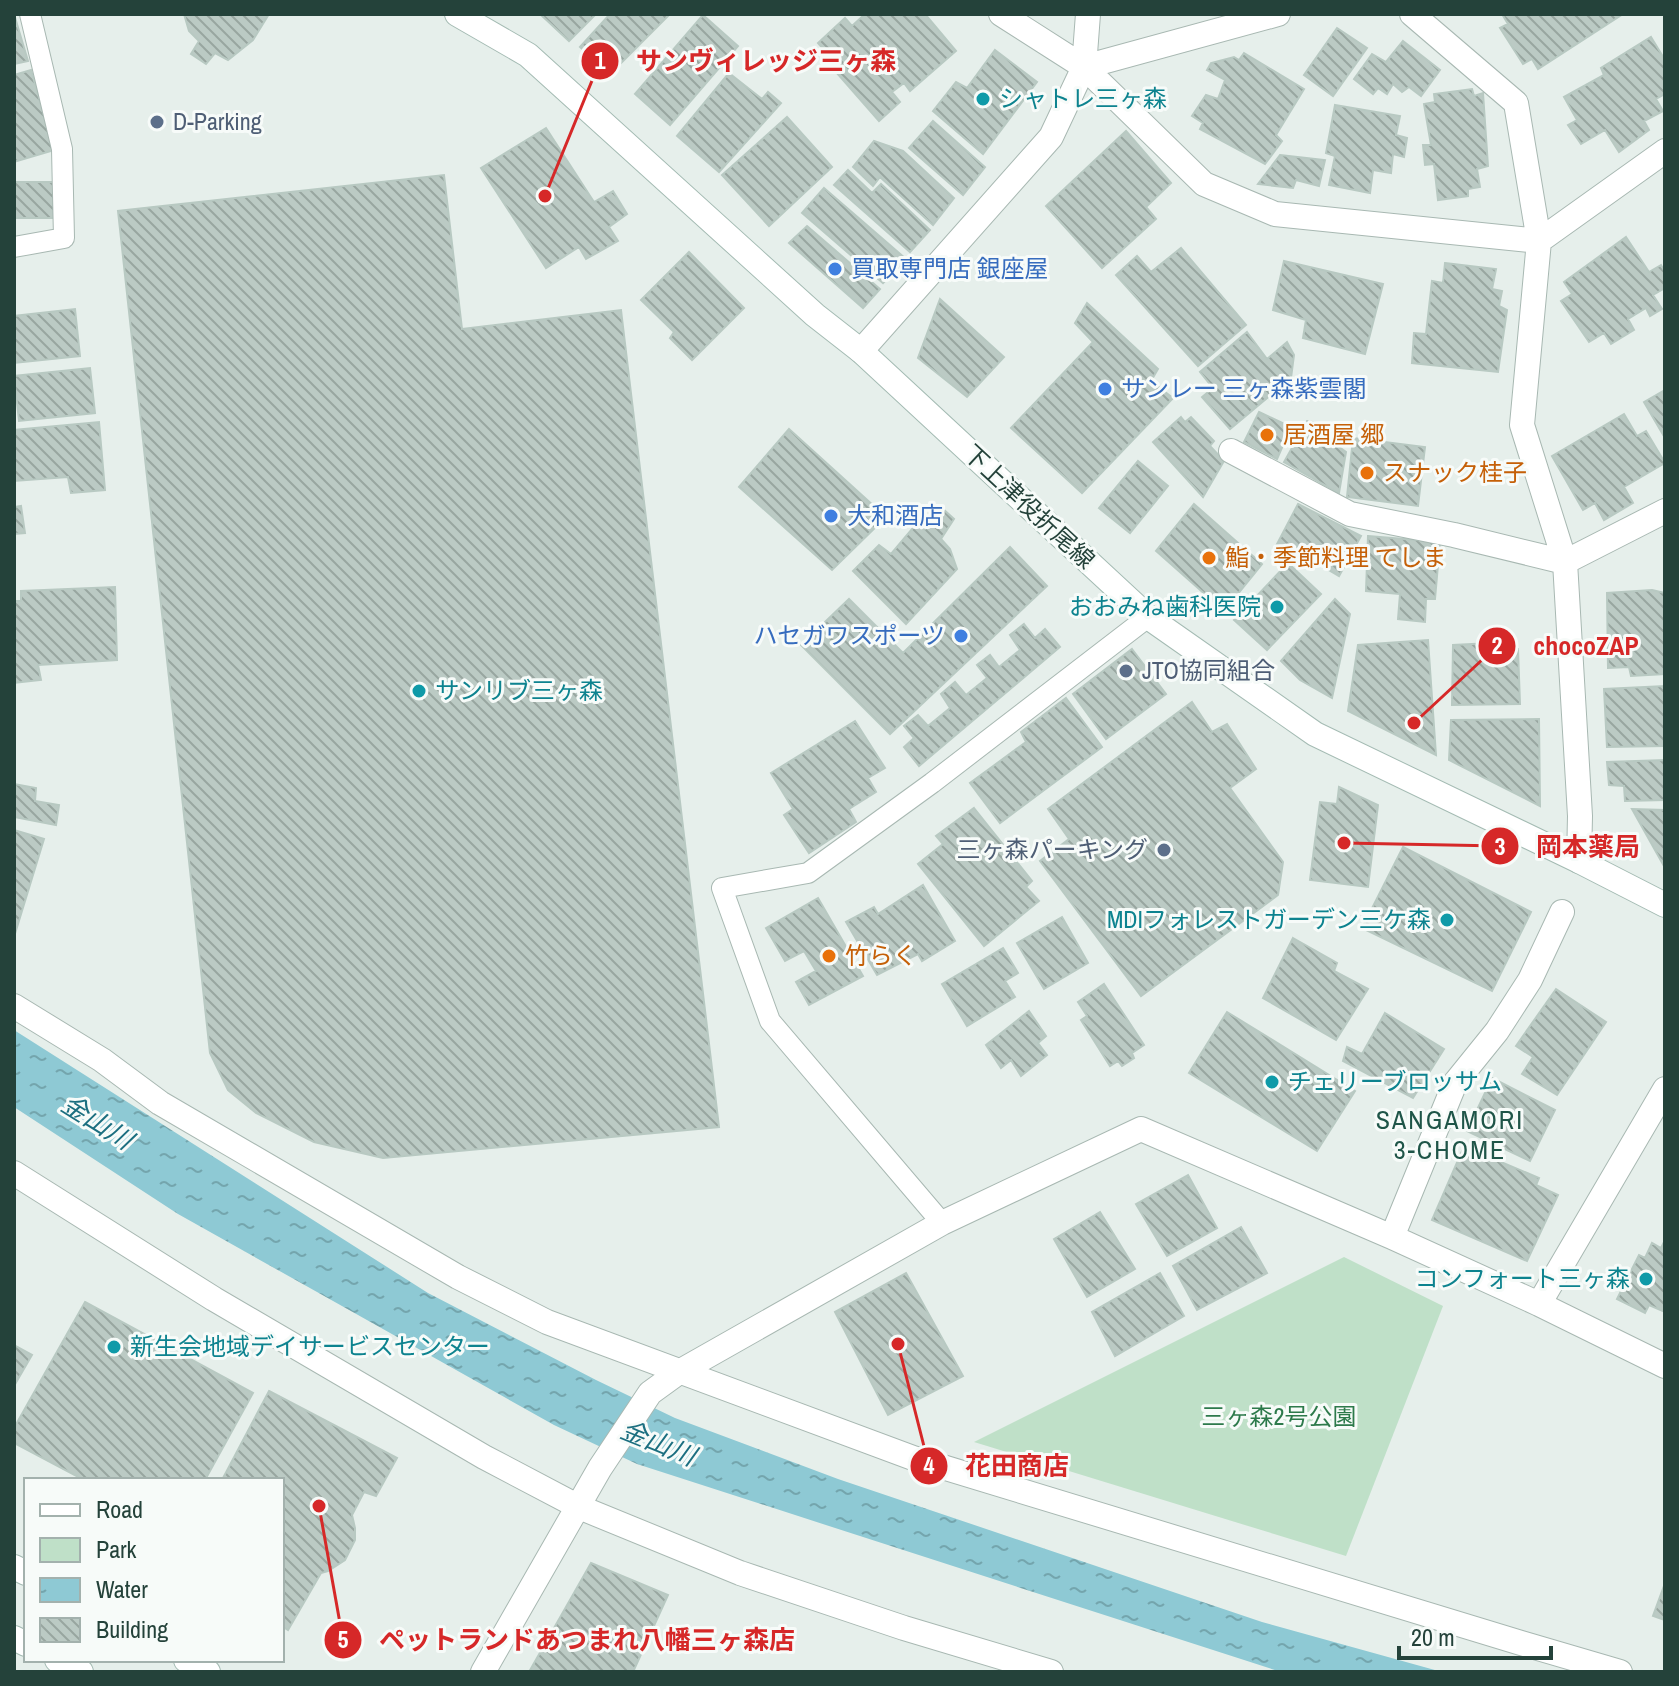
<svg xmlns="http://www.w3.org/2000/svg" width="1679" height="1686" font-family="'Archivo Narrow','Noto Sans JP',sans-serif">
<defs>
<pattern id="water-ripples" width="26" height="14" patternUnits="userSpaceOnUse" patternTransform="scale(2)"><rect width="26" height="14" fill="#8ec9d4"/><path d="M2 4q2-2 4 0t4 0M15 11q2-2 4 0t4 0" fill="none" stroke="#74a5ad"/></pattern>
<pattern id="building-back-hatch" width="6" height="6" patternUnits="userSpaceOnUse" patternTransform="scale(2)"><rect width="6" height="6" fill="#bbcac4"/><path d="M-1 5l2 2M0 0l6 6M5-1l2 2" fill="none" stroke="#98a6a0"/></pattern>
</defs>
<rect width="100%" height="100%" fill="#e6efeb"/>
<!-- park -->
<path fill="#bfe0c8" d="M1344,1257l99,49 -97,250 -372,-114z"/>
<!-- water -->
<path fill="url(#water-ripples)" d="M14,1030l414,263 168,87 79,38 163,61 424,143 180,50h-161l-644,-208 -83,-39 -376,-211 -164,-107z"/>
<!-- building -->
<path fill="url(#building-back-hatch)" stroke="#b8c9c2" stroke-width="2" d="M14,14l14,47 -14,3z
M184,14h85l-16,26 -25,20 -13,-7 -9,11 -15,-10 8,-13 -10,-10z
M540,14h56l-27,27z
M610,14h60l-60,60 -30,-27z
M865,14h60l31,37 -46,40 -6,-8 -12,9 8,10 -21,19 -57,-65 4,-4 -8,-9 27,-25 7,8z
M1502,14h121l-85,55 -6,-10 -9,5 -23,-36 8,-4z
M703,15l35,31 -68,79 -35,-31z
M1337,28l30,20 -34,48 -29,-21z
M1651,37l14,23v34l-9,5 7,12 -19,10 5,9 -30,22 -14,-22 -24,14 -13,-19 9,-5 -13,-23 40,-22 -3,-7z
M1403,41l37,29 -19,26 -12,-9 -7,5 -9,-8 -6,10 -9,-6 -5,6 -19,-15 18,-25 14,8z
M995,50l42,32 -54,72 -50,-43 23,-29 11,6z
M1244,53l60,36 -28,46 6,6 -17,23 -65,-35 3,-6 -11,-7 14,-21 12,4 7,-19 -18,-10 4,-7 23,-6 5,3z
M31,70l23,80 -40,12v-87z
M729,73l33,26 6,-7 13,11 -62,69 -42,-36z
M1472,89l2,7 9,-3 5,73 -11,3 3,18 -12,2v7l-30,4 -4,-36 -9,1 -2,-20h8l-7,-41 11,-2 -1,-8z
M1335,105l65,11 -4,19 11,3 -3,19 -11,-3 -2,19 -18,-3 -3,23 -41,-8 6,-29 -9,-3z
M787,117l45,50 -63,59 -47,-51z
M933,121l52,46 -22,28 -54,-47z
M546,128l48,74 19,-11 14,23 -18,13 9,14 -32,18 -7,-12 -33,21 -65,-100z
M1126,131l45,52 -25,24 10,12 -54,49 -56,-62z
M874,141l29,10 51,47 -21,27 -53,-48 -7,9 -20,-19z
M1280,155l45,5 -6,26 -23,-6 -3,8 -35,-4z
M848,170l24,23 9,-9 49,46 -20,22 -76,-67z
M444,175l18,154 159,-19 98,817 -336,31 -69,-16 -58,-29 -28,-23 -18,-37 -92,-842z
M14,182h41v36h-41z
M824,188l82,71 -23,24 -81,-70z
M807,226l73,63 -17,19 -74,-65z
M1626,237l23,35 12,-7 4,7v16l-12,7 9,14 -12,7 -4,-8 -18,11 6,11 -23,14 -7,-11 -15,9 -28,-41 11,-7 -8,-12z
M1181,248l65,77 -48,41 -82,-91 21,-19 14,16z
M689,252l55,56 -52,52 -22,-22 4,-6 -33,-32z
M1284,261l99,23 -18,70 -62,-16 3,-18 -33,-10z
M1445,263l51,6 -4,20 10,2 -3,15 8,4 -9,62 -86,-9 2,-30 12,1 6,-53 11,2z
M940,299l64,58 -37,40 -49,-39z
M1087,303l71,66 -7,12 22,17 -91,95 -71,-65 82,-86 -18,-19z
M75,309l5,47 -66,7v-47z
M1247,332l20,27 20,-17 7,13 -3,23 -61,51 -28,-32 11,-9 -13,-16z
M90,368l5,45 -76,8 -5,-45z
M1665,390v48l-21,-36z
M1259,412l32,15 -14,32 -33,-17z
M1624,414l13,22 9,-5 19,32 -41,24 9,16 -29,17 -9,-17 -12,7 -31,-54z
M1181,417l4,5 6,-5 23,24 -4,5 14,15 -21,36 -50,-55z
M1307,421l32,6 -4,17 11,8 -7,41 -55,-31z
M99,422l6,68 -34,3 -3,-16 -54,4v-51z
M789,429l97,88 -54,53 -93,-83z
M1353,438l72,9 -7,59 -71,-9z
M1138,461l30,25 -38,47 -31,-25z
M1194,504l68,60 -38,47 -68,-60z
M1298,504l63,32 -22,40 -34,-20 -5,7 -25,-15z
M21,506l4,27 -11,1v-27z
M942,508l12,11 -13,20 9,10 7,20 -51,55 -53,-53 26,-26 12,9 26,-31 8,6z
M1368,536l72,6 -5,57h-9l-1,23 -27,-3 2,-25 -34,-3z
M1010,547l37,39 -157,148 -89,-89 48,-46 54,54z
M1288,563l33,31 -54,56 -33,-30z
M115,587l2,73 -79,5 3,15 -27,3v-82h7v-10z
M1652,590l13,3v81l-34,2 -2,-9 -21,1 -1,-75z
M1335,599l15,15 -18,84 -32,-18 -19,-19z
M1024,624l11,14 10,-9 15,18 -141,119 -15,-19 10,-9 -10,-12 14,-11 10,11 22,-18 -9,-14 14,-12 11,13 21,-17 -10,-13 13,-10 9,12 21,-17 -10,-15z
M1428,640l8,115 -88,-44 10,-66z
M1491,643l1,7 26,-1 2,55 -68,1 1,-60z
M1132,649l34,45 -60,45 -33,-45z
M1665,686v60l-58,1 -3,-58z
M1066,698l36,49 -102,76 -30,-40 56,-41 -5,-10z
M1192,702l20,30 15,-8 29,45 -26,19 53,74 -5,33 -137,101 -101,-135 29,-22 -21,-30z
M1539,719l1,87 -91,-46 2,-40z
M855,721l30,47 -17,10 8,14 -27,17 7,13 -47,31 -25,-38 9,-6 -22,-36z
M1665,760v40l-40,1 -1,-15 -15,-1 -2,-23z
M14,784l22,4 -1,13 24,4 -3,20 -42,-8z
M1339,787l39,18 -10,82 -58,-7 10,-78 17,2z
M974,808l58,73 -6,6 13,14 -55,45 -66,-82 25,-20 -7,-8z
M1632,809l33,1v58z
M14,830l30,9 -30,98z
M1403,847l128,65 -39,79 -130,-63z
M923,885l32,56 -33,20 -4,-7 -41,21 -31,-53 28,-15 4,7z
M818,898l45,78 -54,29 -13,-23 20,-11 -12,-20 -19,10 -19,-33z
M1062,917l26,46 -44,26 -27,-46z
M1293,938l44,25 -3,8 34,18 -32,51 -73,-42z
M1003,948l15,25 -13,8 10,16 -48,29 -25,-42z
M1104,984l40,61 -12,8 2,5 -12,8 -4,-5 -8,5 -29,-46 6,-4 -9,-14z
M1556,989l50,33 -49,73 -35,-21 11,-17 -17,-11z
M1029,1011l17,25 -8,7 9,12 -26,21 -10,-16 -10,8 -15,-23z
M1227,1012l128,79 -38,60 -128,-78z
M1385,1013l59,36 -31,49 -70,-37 4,-14 15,7z
M1492,1078l63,32 -25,51 -63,-30z
M1462,1151l23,10 2,-5 52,22 -3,7 22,10 -31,66 -95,-41z
M1188,1175l29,53 -50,28 -31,-52z
M1100,1212l35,57 -48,28 -33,-58z
M1241,1227l26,46 -70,37 -24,-44z
M1665,1240v72l-16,-7 -4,8 -28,-14 22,-44 6,3 7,-15 9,5z
M906,1273l57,103 -75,39 -53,-103z
M1160,1273l24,43 -69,40 -23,-44z
M85,1302l168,91 -48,87h-121l-70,-37v-15z
M14,1345l18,10 -18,31z
M269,1391l128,67 -21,38 -12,-4 -12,23 3,13v12l-10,20 -17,11 -7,2 -33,57 -6,-4v-146h-60z
M591,1563l77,32 -35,77h-104z
M1665,1583v37l-12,-4z"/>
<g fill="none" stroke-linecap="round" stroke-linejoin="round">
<!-- lane casing -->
<g stroke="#a8b8b2" stroke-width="22">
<path id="lane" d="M14,247l50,-9 -2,-89 -32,-135
M942,1223l-172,-202 -48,-133 86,-15 124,-90 216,-166"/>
</g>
<!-- street casing -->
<g stroke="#a8b8b2" stroke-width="26">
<path id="street" d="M1001,14l83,53 120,117 71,30 264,27 126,-90
M1412,14l104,89 23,138 -17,184 43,137 15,254 -1,45
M1084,67l194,-53
M861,351l190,-214 33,-70 4,-53
M1231,451l119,63 104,21 111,27 100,-51
M14,1006l88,54 58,43 298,174 89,45 366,136 608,185 99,29
M14,1173l200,126 270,158 95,50 161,66 164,55 147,44
M1392,1237l63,-154 42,-52 33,-51 32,-68
M1539,1304l126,-215
M483,1672l117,-204 50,-75 29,-21 263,-149 199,-94 251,108 147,67 126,62"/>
</g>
<!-- secondary casing -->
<g stroke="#a4bbb3" stroke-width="26">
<path id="secondary" d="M457,14l71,41 287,260 46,36 287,266 167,117 264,127 86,44
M14,1567l12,6
M14,1638l12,6
M57,1660l24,12
M186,1660l22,12"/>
</g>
<!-- lane -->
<use href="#lane" stroke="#fff" stroke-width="20"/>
<!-- street -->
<use href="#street" stroke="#fff" stroke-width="24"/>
<!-- secondary -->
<use href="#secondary" stroke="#fff" stroke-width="24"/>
</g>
<!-- markers -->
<g fill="#0f9aa8" stroke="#f7fbf9" stroke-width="3">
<circle cx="983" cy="99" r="8"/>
<circle cx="1277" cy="607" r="8"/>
<circle cx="419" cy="691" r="8"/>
<circle cx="1447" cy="920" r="8"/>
<circle cx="1272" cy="1082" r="8"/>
<circle cx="1646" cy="1279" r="8"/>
<circle cx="114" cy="1347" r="8"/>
</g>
<g fill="#5c6f8a" stroke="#f7fbf9" stroke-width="3">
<circle cx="157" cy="122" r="8"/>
<circle cx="1126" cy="671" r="8"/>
<circle cx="1164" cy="850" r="8"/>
</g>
<g fill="#3f7fe0" stroke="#f7fbf9" stroke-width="3">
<circle cx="835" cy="269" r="8"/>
<circle cx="1105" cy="389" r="8"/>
<circle cx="831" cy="516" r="8"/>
<circle cx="961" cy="636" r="8"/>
</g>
<g fill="#e8710a" stroke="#f7fbf9" stroke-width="3">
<circle cx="1267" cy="435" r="8"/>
<circle cx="1367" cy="473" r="8"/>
<circle cx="1209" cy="558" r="8"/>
<circle cx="829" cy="956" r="8"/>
</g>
<g text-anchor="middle" stroke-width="6" stroke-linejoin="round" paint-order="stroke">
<!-- culture labels -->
<g font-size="24" fill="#0d838f" stroke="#f7fbf9" text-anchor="start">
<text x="999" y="107">シャトレ三ヶ森</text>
<text x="1261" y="615" text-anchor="end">おおみね歯科医院</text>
<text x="435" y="699">サンリブ三ヶ森</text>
<text x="1431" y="928" text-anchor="end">MDIフォレストガーデン三ケ森</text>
<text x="1288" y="1090">チェリーブロッサム</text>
<text x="1630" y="1287" text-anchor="end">コンフォート三ヶ森</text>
<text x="130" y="1355">新生会地域デイサービスセンター</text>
</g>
<!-- service labels -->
<g font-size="24" fill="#4e5e75" stroke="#f7fbf9" text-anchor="start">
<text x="173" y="130">D-Parking</text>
<text x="1142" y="679">JTO協同組合</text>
<text x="1148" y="858" text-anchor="end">三ヶ森パーキング</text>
</g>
<!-- shop labels -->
<g font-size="24" fill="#366cbe" stroke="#f7fbf9" text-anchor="start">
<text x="851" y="277">買取専門店 銀座屋</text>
<text x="1121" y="397">サンレー 三ヶ森紫雲閣</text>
<text x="847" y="524">大和酒店</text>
<text x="945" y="644" text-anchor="end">ハセガワスポーツ</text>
</g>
<!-- food labels -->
<g font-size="24" fill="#c56008" stroke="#f7fbf9" text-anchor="start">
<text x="1283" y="443">居酒屋 郷</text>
<text x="1383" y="481">スナック桂子</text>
<text x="1225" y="566">鮨・季節料理 てしま</text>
<text x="845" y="964">竹らく</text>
</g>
<!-- street labels -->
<g font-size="24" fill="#24423a" stroke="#f7fbf9">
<text transform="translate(1029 507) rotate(43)" y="8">下上津役折尾線</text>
</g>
<!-- park labels -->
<g font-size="24" fill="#2d7a4b" stroke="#f7fbf9">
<text x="1279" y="1425">三ヶ森2号公園</text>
</g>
<!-- neighbourhood labels -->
<g font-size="26" letter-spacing="2" fill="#1f5548" stroke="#f7fbf9">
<text x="1450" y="1129">SANGAMORI<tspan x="1450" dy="30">3-CHOME</tspan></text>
</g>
<!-- water labels -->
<g font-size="26" font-style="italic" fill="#1c6f80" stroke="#f7fbf9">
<text transform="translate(97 1122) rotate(32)" y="9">金山川</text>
<text transform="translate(658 1443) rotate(22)" y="9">金山川</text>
</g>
</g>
<!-- callouts -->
<path fill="none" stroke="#d62828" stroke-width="3" d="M545 196L600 61M1414 723L1497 646M1344 843L1500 846M898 1344L929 1466M319 1506L343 1640"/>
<g fill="#d62828" stroke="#f7fbf9" stroke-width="3">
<circle cx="545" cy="196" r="8"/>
<circle cx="1414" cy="723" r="8"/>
<circle cx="1344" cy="843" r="8"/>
<circle cx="898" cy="1344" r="8"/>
<circle cx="319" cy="1506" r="8"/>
<circle cx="600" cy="61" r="20"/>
<circle cx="1497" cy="646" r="20"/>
<circle cx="1500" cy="846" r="20"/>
<circle cx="929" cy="1466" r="20"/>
<circle cx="343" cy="1640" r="20"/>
</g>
<g font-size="24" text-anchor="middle" font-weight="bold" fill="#fff">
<text x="600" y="69">1</text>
<text x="1497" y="654">2</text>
<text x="1500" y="855">3</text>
<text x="929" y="1474">4</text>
<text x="343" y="1648">5</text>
</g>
<g font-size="26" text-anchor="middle" font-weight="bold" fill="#d62828" stroke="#f7fbf9" stroke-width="6" stroke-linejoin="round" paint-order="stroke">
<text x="766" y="70">サンヴィレッジ三ヶ森</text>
<text x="1586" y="655">chocoZAP</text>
<text x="1588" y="856">岡本薬局</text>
<text x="1017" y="1475">花田商店</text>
<text x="587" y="1649">ペットランドあつまれ八幡三ヶ森店</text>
</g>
<!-- border -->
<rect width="1679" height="1686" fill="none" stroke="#24423a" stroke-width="32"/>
<!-- legend -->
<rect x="24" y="1478" width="260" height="184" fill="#f7fbf9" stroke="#a3b1ad" stroke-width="2"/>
<rect x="40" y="1504" width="40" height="12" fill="#ffffff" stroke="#a3b1ad" stroke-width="2"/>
<text x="96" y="1518" font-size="24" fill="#24423a">Road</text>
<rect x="40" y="1538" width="40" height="24" fill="#bfe0c8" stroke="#a3b1ad" stroke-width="2"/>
<text x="96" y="1558" font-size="24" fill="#24423a">Park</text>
<rect x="40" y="1578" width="40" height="24" fill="url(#water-ripples)" stroke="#a3b1ad" stroke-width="2"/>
<text x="96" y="1598" font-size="24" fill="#24423a">Water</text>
<rect x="40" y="1618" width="40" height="24" fill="url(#building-back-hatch)" stroke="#a3b1ad" stroke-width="2"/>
<text x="96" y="1638" font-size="24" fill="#24423a">Building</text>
<!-- scale -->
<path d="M1399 1646v12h152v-12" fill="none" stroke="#24423a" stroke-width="4"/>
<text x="1411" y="1646" font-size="24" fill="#24423a" stroke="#f7fbf9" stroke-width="6" paint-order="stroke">20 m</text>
</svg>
